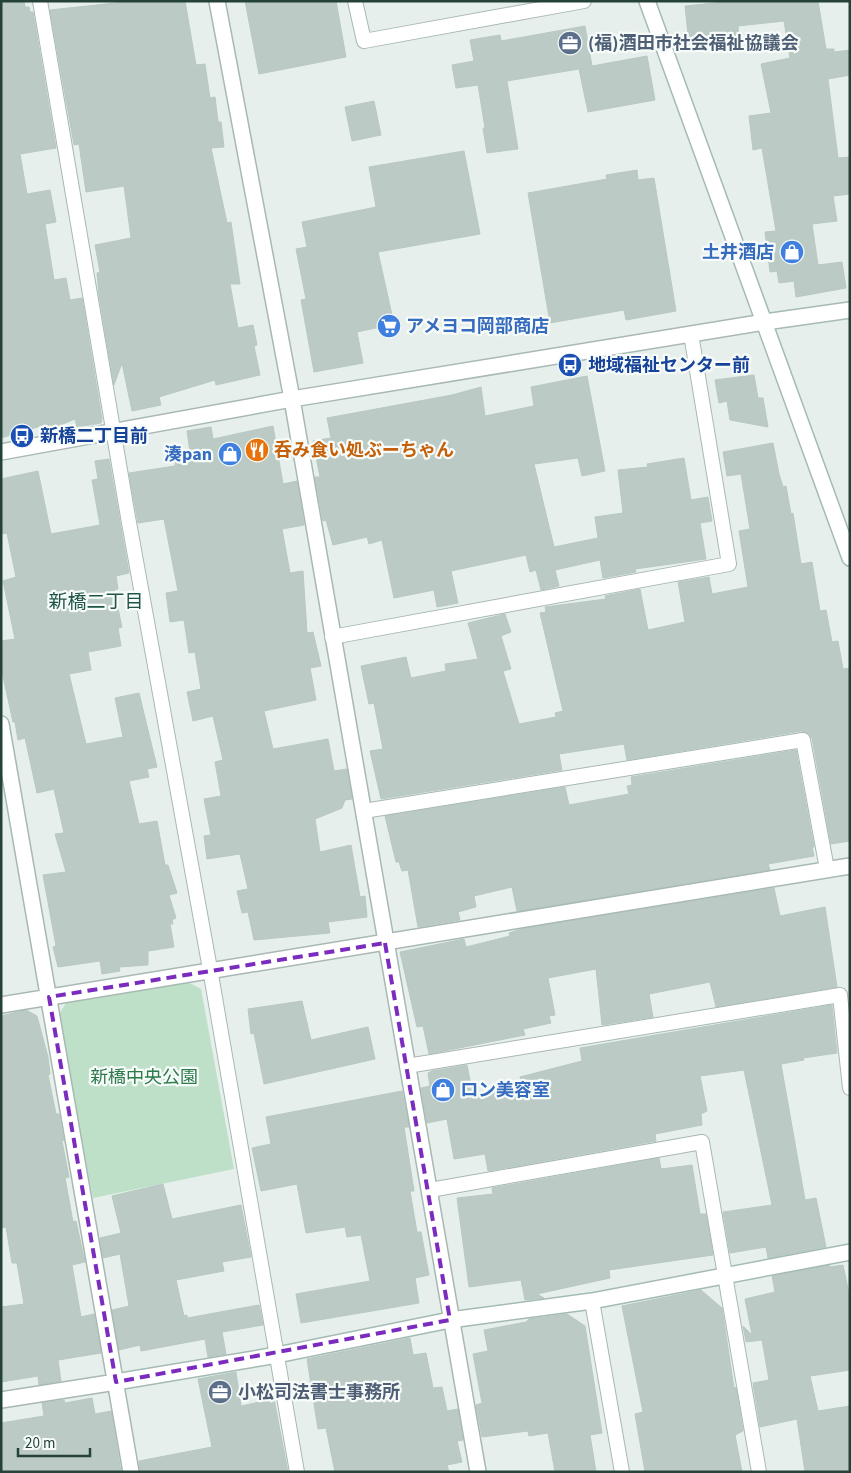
<svg xmlns="http://www.w3.org/2000/svg" width="851" height="1473" font-family="'Source Sans 3','Noto Sans JP',sans-serif">
<rect width="100%" height="100%" fill="#e6efeb"/>
<!-- green -->
<path fill="#bfe0c8" d="M182,979l19,10 33,180 -141,29 -35,-182 10,-16z"/>
<!-- building -->
<path fill="#bbcac4" stroke="#b8c9c2" d="M1,1h23l1,6h4l1,5h3l23,136 -36,6 7,40 23,-4 6,32 -11,2 9,56 12,-2 4,22 12,-2 20,121 -1,4 -24,4 -2,-8 -29,12 -2,-6 -43,13z
M133,1h52l11,64 9,-1 5,34 5,-1 3,25h3l3,25 -13,1 16,75 4,-1 9,62h-10l8,44 15,-3 4,20 -3,1 6,29 -44,10 -1,-5 -56,17 2,8 -29,6 -10,-48 -8,22 -15,-90 -2,-22 3,-1 -5,-27 36,-7 -7,-52 -38,6 -7,-48 -5,1 -24,-135z
M245,1h91l10,56 -87,17z
M734,1h84l8,48h8v3l16,-2v25l-22,4 10,79 12,-1v37l-17,2 4,25 -25,3 6,41 24,-3 4,26 -50,9 -2,-16 -15,2 -2,-12 -7,1 -5,-40 11,-1 -14,-83 -9,2 -4,-34 22,-3 -10,-49 29,-6 -6,-37 -46,5 1,12 -50,6 -4,-38z
M585,26l7,40 55,-10 8,44 -67,12 -9,-43 -72,12 11,68 -31,4 -4,-25h2l-7,-43 -22,3 -4,-23 22,-4 -4,-21 30,-5 1,6z
M374,101l7,34 -29,6 -7,-34z
M464,151l16,83 -102,18 16,72 -37,8 6,31 -49,9 -13,-72 5,-1 -10,-50 11,-2 -5,-25 74,-15 -7,-40z
M637,170l1,10 16,-2 22,133 -50,9 -2,-10 -74,13 -22,-130 79,-14 -1,-4z
M754,375l4,23h5l5,29 -38,-7 -3,-19 -8,2 -4,-23z
M587,376l18,95 -23,5 -4,-18 -44,6 20,83 44,-9 -3,-21 28,-4 -5,-43 30,-3 -1,-3 37,-6 7,42 17,-3 4,24 -12,2 6,36 -71,10 1,3 -33,6 -3,-18 -45,10 4,16 -18,4 -5,-20 -6,2 -4,-17 -75,16 7,32 -21,4 -3,-17 -40,8 -12,-58 -13,4 -2,-7 -34,8 -7,-25 -3,1 -8,-44h5l-7,-36 18,-3 -4,-20 125,-23 29,-8 4,29 49,-10 -3,-19z
M273,426l10,58 14,-3 7,44 -22,4 8,44 13,-2 4,62 6,-1 8,34 -11,2 6,32 -52,11 9,38 55,-10 6,32 13,-2 5,30 -7,1 -3,8 -27,11 5,33 31,-7 9,52 5,-1 2,21 -39,5 2,11 -76,7 -6,-28 -6,1 -5,-22 11,-2 -8,-35 -33,5 -3,-23 7,-1 -7,-36 17,-3 -6,-34 8,-2 -10,-44 -20,5 -6,-29 14,-3 -6,-37 -6,1 -5,-33 -14,2 -4,-29 12,-2 -14,-72 -26,4 -9,-50 46,-7v-4l16,-3 -4,-28 24,-4 2,12z
M773,443l6,31 4,13 3,-1 5,28 2,-1 8,51 11,-2 8,49 6,-1 6,32 6,-1 5,28 7,-1v173l-19,3 -19,-106 -3,-4 -7,-3 -175,29 -3,-16 -65,10 3,16 -181,29 -11,-48 13,-2 -9,-46 -5,1 -8,-38 45,-9 5,21 35,-7 -1,-7 33,-5 -10,-36 37,-9 6,18 -10,4 10,33 -8,2 16,53 37,-7 -1,-4 8,-2 -23,-98 6,-1 -1,-5 61,-8 -1,-3 35,-7 8,41 37,-8 -7,-40 31,-5 3,17 36,-7 -9,-56 11,-2 -9,-55 -14,2 -4,-24z
M109,459l20,114 -13,3 2,13 -4,1 8,37 -4,1 3,18 -33,6 3,18 -22,4 17,70 37,-7 -8,-39 24,-5 18,74 -10,2 2,8 -20,4 10,43 18,-3 8,44h3l9,28 -8,2 7,23 -4,2 1,4h-3l4,23 -26,4v14l-29,2 1,4 -18,3 -2,-13 -42,6 -5,-20 3,-1 -13,-71 23,-3 -11,-38 9,-1 -10,-44 -17,4 -12,-55 -7,2 -3,-18h-2l-12,-55v-26l14,-2 -12,-58 13,-4 -9,-44 -6,1v-55l37,-8 13,63 49,-9 -8,-45 6,-1 -3,-18z
M796,750l18,97h-2l2,9 -46,8 2,6 -253,41 -5,-24 -38,9 2,11 -18,5 2,8 -42,7 -10,-57 -6,1 -3,-9h-3l-11,-46 180,-29 4,18 60,-11 -2,-8 5,-1 -1,-8z
M774,888l6,28 45,-9 12,80 -121,20 -6,-25 -61,12 4,23 -51,8 -6,-56 -48,9 7,37 -6,1 2,7 -28,6 2,6 -96,19 -6,-28 -6,1 -17,-75 64,-13 2,8 44,-11 -1,-3 12,-4z
M302,1001l9,39 57,-13 7,32 -111,25 -10,-51 -3,1 -3,-25z
M832,1005l5,48 -34,5 1,2 -23,4 24,136 11,-2 10,49 -58,11 -2,-11 -36,6 -7,-41 49,-7 -28,-135 -44,6 7,35 -6,3 1,11 -47,9 1,7 -168,30 -3,-17 -31,5 -7,-40 -20,4 -6,-35 9,-2 -2,-13 4,-2 35,-6 6,30 50,-9 -3,-9 62,-16 -2,-13z
M26,1010l11,6 11,41 2,17 -2,1 8,39h3l1,6 4,20 -2,1 7,36 -4,1 8,44 3,-1 9,41 -13,3 9,52 13,-3 7,39 -43,7 3,21 -22,4 -1,-9 -37,6v-75l23,-3 -7,-41h-5l-6,-36 -5,1v-212z
M402,1091l7,36h-5l10,64h-4l7,41h4l8,43 -14,3 4,25 -118,20 -5,-29 74,-13 -9,-46 -14,2 -2,-10 -39,6 -9,-49 -36,7 -9,-43 19,-4 -5,-27z
M659,1158l2,11 31,-4 8,49h6l7,41 -104,15 1,8 -73,16 7,4 -19,2 -4,-20 -52,7 -12,-89 36,-4 -1,-6z
M163,1184l9,35 69,-14 10,52 -29,5 2,9 -48,9 8,36 3,-1v3l72,-13 4,20 -41,7 4,22 -18,3 -3,-18 -64,12 -1,-6 -21,5 -7,-40 17,-4 -9,-52 -17,4 -3,-20 21,-5 -9,-37z
M829,1265l1,2 13,-2 7,33v72l-40,6 8,35 32,-5v66h-45l-8,-53 -37,8 -7,-44 16,-3 -7,-40 -16,2 -3,-16 9,9 -7,-36 30,-7 -3,-16z
M701,1290l21,18 12,80 2,-1 7,44 -8,4 7,37h-97l-10,-58 8,-2 -21,-106z
M567,1314l18,12 17,107 -12,2 6,37h-41l-7,-39 -19,3 -1,-5 -46,6 -6,-32 6,-2 -9,-49 15,-3 -4,-21 42,-8 3,-3z
M410,1338l3,17 13,-2 7,35 9,-1 5,24 11,-2 5,31 -6,1 5,21 -15,3 2,7h-114l-9,-44 -8,1 -11,-70z
M236,1372l5,34 33,-7 14,73h-148l-1,-11 73,-14 -14,-68z
M92,1398l3,16 16,-3 10,61h-120v-49l43,-7 -2,-13 22,-3 1,3z"/>
<g fill="none" stroke-linecap="round" stroke-linejoin="round">
<!-- lane casing -->
<g stroke="#a8b8b2" stroke-width="16">
<path id="lane" d="M40,1l88,516 82,452 87,503
M355,1l9,40 220,-40
M332,637l397,-73 -38,-230
M364,811l439,-71 24,129
M407,1066l433,-71 10,93
M430,1190l272,-48 57,330
M592,1301l30,171"/>
</g>
<!-- street casing -->
<g stroke="#a8b8b2" stroke-width="18">
<path id="street" d="M217,1l75,398 186,1073
M1,452l291,-53 473,-77
M1,724l130,748
M1,1005l849,-139
M1,1400l115,-18"/>
</g>
<!-- secondary casing -->
<g stroke="#a4bbb3" stroke-width="18">
<path id="secondary" d="M647,1l203,557
M765,322l85,-12
M116,1382l161,-27 173,-35 142,-19 258,-49"/>
</g>
<!-- lane -->
<use href="#lane" stroke="#fff" stroke-width="14"/>
<!-- street -->
<use href="#street" stroke="#fff" stroke-width="15"/>
<!-- secondary -->
<use href="#secondary" stroke="#fff" stroke-width="15"/>
</g>
<!-- marked area -->
<path fill="none" stroke="#7b2cbf" stroke-width="4" stroke-dasharray="10 6" stroke-linejoin="round" d="M385,943l65,377 -334,62 -67,-385z"/>
<!-- icons -->
<defs>
<g id="office-disc" transform="scale(1.25)"><circle r="9.5" fill="#5c6f8a" stroke="#f7fbf9"/><path d="M-6-3h4V-5.5h4V-3h4V5H-6ZM-1-4.5V-3h2v-1.5ZM-6 0V1H6V0Z" fill="#fff"/></g>
<g id="shop-disc" transform="scale(1.25)"><circle r="9.5" fill="#3f7fe0" stroke="#f7fbf9"/><path d="M-5-2.5h2.3a2.7 3.5 0 0 1 5.4 0H5L5.5 6h-11ZM-1.5-2.5h3a1.5 2.3 0 0 0-3 0Z" fill="#fff"/></g>
<g id="supermarket-disc" transform="scale(1.25)"><circle r="9.5" fill="#3f7fe0" stroke="#f7fbf9"/><path d="M-6-5.5h2.5l.6 2H6L4.5 2H-2.5L-4.4-4H-6ZM-1.5 3.2a1.3 1.3 0 1 0 .1 0ZM3 3.2a1.3 1.3 0 1 0 .1 0Z" fill="#fff"/></g>
<g id="bus-disc" transform="scale(1.25)"><circle r="9.5" fill="#1a4fb4" stroke="#f7fbf9"/><path d="M-5-6H5V4H4V6H2V4H-2V6H-4V4H-5ZM-3.5-4V0h7V-4ZM-3.5 1.2v1.5H-2V1.2ZM2 1.2v1.5H3.5V1.2Z" fill="#fff"/></g>
<g id="restaurant-disc" transform="scale(1.25)"><circle r="9.5" fill="#e8710a" stroke="#f7fbf9"/><path d="M-5-6h1v4h1v-4h1v4h1v-4h1v5L-1.5 .5V6h-2V.5L-5-1ZM5-6V6H3V1.5H1.5Q1.5-4 5-6Z" fill="#fff"/></g>
</defs>
<g fill-rule="evenodd">
<use href="#office-disc" x="570" y="43"/>
<use href="#shop-disc" x="792" y="252"/>
<use href="#supermarket-disc" x="389" y="326"/>
<use href="#bus-disc" x="570" y="365"/>
<use href="#bus-disc" x="22" y="436"/>
<use href="#restaurant-disc" x="257" y="450"/>
<use href="#shop-disc" x="230" y="454"/>
<use href="#shop-disc" x="443" y="1090"/>
<use href="#office-disc" x="220" y="1392"/>
</g>
<g text-anchor="middle" stroke-width="4.5" stroke-linejoin="round" paint-order="stroke">
<!-- service labels -->
<g font-size="18" font-weight="bold" fill="#4e5e75" stroke="#f7fbf9" text-anchor="start">
<text x="588" y="49">(福)酒田市社会福祉協議会</text>
<text x="238" y="1398">小松司法書士事務所</text>
</g>
<!-- shop labels -->
<g font-size="18" font-weight="bold" fill="#366cbe" stroke="#f7fbf9" text-anchor="end">
<text x="774" y="258">土井酒店</text>
<text x="406" y="332" text-anchor="start">アメヨコ岡部商店</text>
<text x="212" y="460">湊pan</text>
<text x="460" y="1096" text-anchor="start">ロン美容室</text>
</g>
<!-- transit labels -->
<g font-size="18" font-weight="bold" fill="#164399" stroke="#f7fbf9" text-anchor="start">
<text x="588" y="371">地域福祉センター前</text>
<text x="40" y="442">新橋二丁目前</text>
</g>
<!-- food labels -->
<g font-size="18" font-weight="bold" fill="#c56008" stroke="#f7fbf9" text-anchor="start">
<text x="274" y="456">呑み食い処ぶーちゃん</text>
</g>
<!-- park labels -->
<g font-size="18" fill="#2d7a4b" stroke="#f7fbf9">
<text x="144" y="1083">新橋中央公園</text>
</g>
<!-- neighbourhood labels -->
<g font-size="19" fill="#1f5548" stroke="#f7fbf9">
<text x="96" y="608">新橋二丁目</text>
</g>
</g>
<!-- border -->
<rect width="851" height="1473" fill="none" stroke="#24423a" stroke-width="5"/>
<!-- scale -->
<path d="M18 1448v8h72v-8" fill="none" stroke="#24423a" stroke-width="2.5"/>
<text x="25" y="1448" font-size="15" fill="#24423a" stroke="#f7fbf9" stroke-width="4" paint-order="stroke">20 m</text>
</svg>
